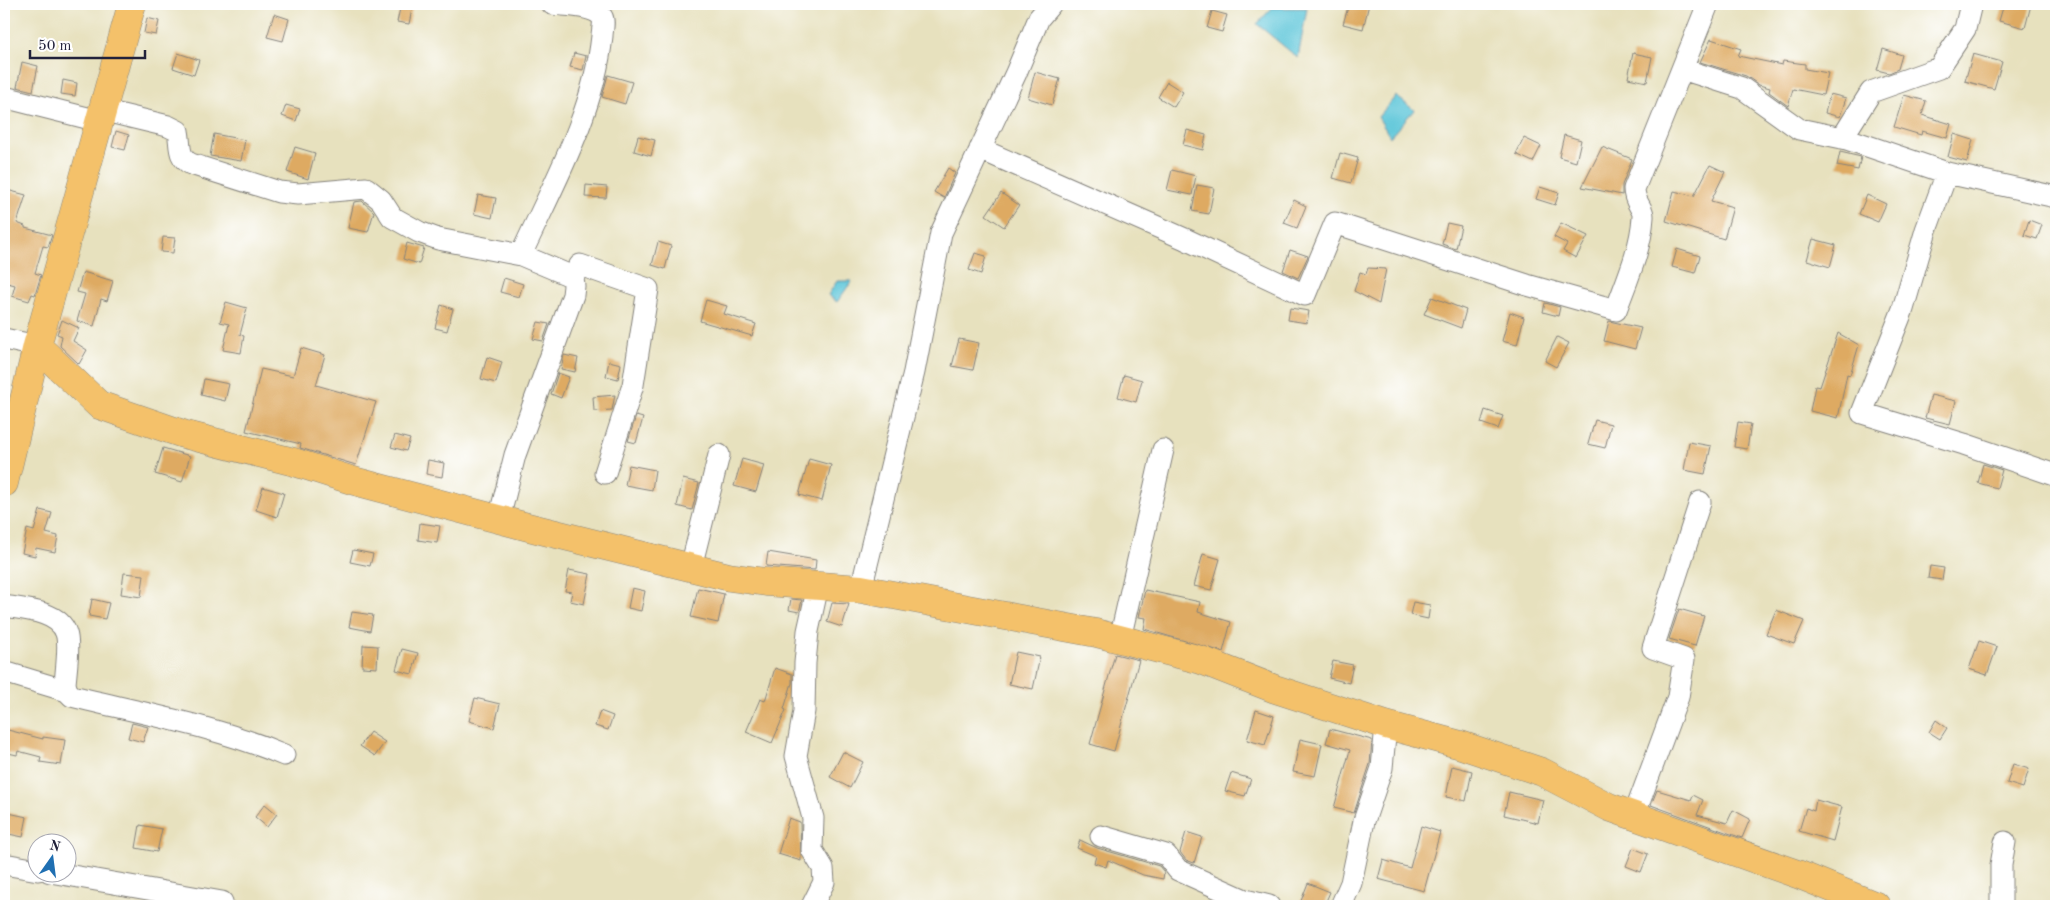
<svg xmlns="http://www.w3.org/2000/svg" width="2060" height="910" font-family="'Old Standard TT',serif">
<rect width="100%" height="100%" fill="#fff"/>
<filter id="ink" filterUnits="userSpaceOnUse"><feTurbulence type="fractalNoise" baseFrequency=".02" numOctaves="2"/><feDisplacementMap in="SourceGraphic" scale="10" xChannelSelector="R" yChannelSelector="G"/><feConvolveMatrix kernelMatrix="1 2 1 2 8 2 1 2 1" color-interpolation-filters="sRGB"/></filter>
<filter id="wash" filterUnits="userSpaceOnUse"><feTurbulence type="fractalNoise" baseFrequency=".0096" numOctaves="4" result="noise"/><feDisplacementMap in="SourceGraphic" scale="20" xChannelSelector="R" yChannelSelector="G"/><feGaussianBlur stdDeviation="1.12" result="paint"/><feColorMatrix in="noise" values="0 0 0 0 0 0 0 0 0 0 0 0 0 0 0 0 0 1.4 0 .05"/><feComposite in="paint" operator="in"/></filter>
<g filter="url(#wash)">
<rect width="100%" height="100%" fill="#e7e1be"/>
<!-- water -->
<path fill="#5dc6d9" stroke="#40748a" d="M1272,8h35l-9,50 -41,-34z
M1396,96l18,14 -24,27 -12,-20z
M837,281h15l-15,21 -9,-7z"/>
<g id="blocks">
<!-- building -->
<path fill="#deaa62" d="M401,4h12l-4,20 -12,-2z
M1349,4h20l-6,25 -20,-5z
M2004,4l27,1 -6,23 -26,-7z
M1212,11l15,4 -5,17 -15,-4z
M274,14l15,5 -6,22 -16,-4z
M147,18l12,3 -3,14 -12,-2z
M1711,39l30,10 -3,7 44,9 1,-4 22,3v5l23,4 -5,22 -30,-6 -5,17 -19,-14 1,-4 -11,-3 -13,-9 -46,-14z
M1883,49l19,6 -4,14 -9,4 -12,-3z
M178,53l21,7 -5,15 -21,-7z
M574,53l12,3 -3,14 -13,-3z
M1633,53l19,4 -5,25 -19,-4z
M1973,54l29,8 -8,27 -29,-8z
M22,62l16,4 -5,25 -16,-4z
M1035,72l25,7 -8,26 -24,-7z
M608,75l24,7 -7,22 -23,-7z
M63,80l14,3 -2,13 -14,-2z
M1167,82l16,10 -9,15 -16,-10z
M1830,94l16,4 -6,19 -15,-4z
M1904,95l22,6 -4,14 29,9 -4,14 -25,-7 -1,4 -27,-8z
M286,105l14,4 -4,12 -14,-5z
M1187,130l19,5 -3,15 -20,-5z
M116,131l13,4 -4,15 -13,-3z
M214,134l31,6 -4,21 -31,-5z
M1954,134l19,6 -6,22 -19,-5z
M1564,135l17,5 -5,22 -17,-5z
M638,136l17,4 -4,16 -17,-5z
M1524,138l17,8 -8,16 -17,-8z
M295,147l20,6 -7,26 -21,-7z
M1602,147l30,12 -10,26v10l-40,-8z
M1840,152l21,5 -3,13 -21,-4z
M1340,153l18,5 -7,25 -18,-5z
M1710,165l15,7 -14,29 22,6 -9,32 -58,-18 8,-30 20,5z
M948,168l7,5 -11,25 -10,-6z
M1172,170l24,6 -4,19 -25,-5z
M586,185l21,2 -1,11 -21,-1z
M1197,185l17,3 -5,26 -17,-3z
M1540,187l19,6 -4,12 -19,-6z
M7,190l19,5 -9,28 8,3v2l27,7 -4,12 -5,-1 -8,27 6,2 -6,20 -3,-1 -3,7 -17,-5 3,-11 -11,-3v-79z
M1001,193l18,12 -15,22 -18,-12z
M478,195l18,3 -4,20 -18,-4z
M1867,195l19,9 -8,18 -19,-8z
M1294,200l12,6 -9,22 -13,-5z
M362,201l12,11 -6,20 -20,-4 6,-26z
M2029,220l13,5 -5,14 -13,-4z
M1447,223l14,3 -5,23 -14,-5z
M1561,223l27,13 -12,22 -13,-7 4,-7 -13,-7z
M163,237l12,1 -2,15 -12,-1z
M1813,239l23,6 -6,22 -23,-7z
M658,242l13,4 -6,23 -13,-4z
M407,243l17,5 -5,16 -16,-5z
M1677,249l23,7 -5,17 -23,-6z
M1290,250l18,6 -10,22 -15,-7z
M975,253l11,3 -5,18 -12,-4z
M1368,268l18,1 -7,35 -25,-13 6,-19 6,2z
M83,272l30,9 -6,20 -6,-2 -7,27 -17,-5 8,-27 -8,-2z
M504,278l19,6 -4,13 -19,-5z
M1432,297l34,13 -5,18 -37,-14z
M706,300l21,6 -3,8 32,10 -4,12 -52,-15z
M226,302l21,6 -7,27 4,1 -3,17 -18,-3 6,-26 -9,-2z
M1545,303l15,4 -2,9 -15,-4z
M441,305l12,4 -6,22 -12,-3z
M1290,308l19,3 -2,12 -19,-3z
M1510,312l14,5 -7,28 -15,-4z
M62,320l17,8 -6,13 14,9 -8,14 -19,-18 2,-10 -5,-2z
M1609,321l32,7 -6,21 -31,-8z
M538,322l11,2 -6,17 -10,-2z
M1838,333l21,12 -9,30 -3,-1 -9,44 -28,-7 5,-25 5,1z
M1557,337l12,6 -13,24 -11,-6z
M959,339l20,4 -6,27 -21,-4z
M301,348l24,7 -9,30 60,17 -20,63 -56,-17 1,-4 -55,-13 15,-62 32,7z
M564,355l14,3 -3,14 -14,-3z
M487,357l15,5 -6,21 -15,-4z
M609,361l12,3 -3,15 -12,-3z
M558,373l11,4 -8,21 -10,-4z
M1124,375l18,5 -6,22 -18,-5z
M204,379l25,5 -4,17 -24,-6z
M615,395l-3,15 -18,1 -1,-14z
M1931,395l25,6 -6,23 -25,-6z
M1485,410l18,6 -5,13 -17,-6z
M636,416l7,2 -7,25 -8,-2z
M1595,420l16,4 -6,24 -17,-4z
M1738,422l13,2 -4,25 -13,-2z
M395,435l15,4 -4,12 -15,-4z
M1689,442l22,4 -6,28 -21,-4z
M163,448l27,8 -8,26 -27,-8z
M742,459l22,6 -8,27 -22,-6z
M809,459l22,6 -9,36 -23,-6z
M428,460l16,3 -2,14 -16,-3z
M1983,464l19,6 -5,18 -19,-5z
M629,465l26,5 -3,20 -27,-5z
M683,479l16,4 -7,27 -15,-4z
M263,487l21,6 -7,24 -21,-7z
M40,510l12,3 -6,20 12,3 -3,16 -19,-4 -1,8 -13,-3 5,-24 7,2z
M420,523l20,3 -3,17 -19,-3z
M353,550l20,4 -3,12 -20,-4z
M768,552l48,8 -1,10 -49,-4z
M1203,554l17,5 -9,31 -17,-4z
M1930,566l14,2 -2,12 -14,-2z
M569,570l21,4 -6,30 -14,-3 2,-9 -7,-1z
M124,573l20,2 -3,22 -20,-3z
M632,588l13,3 -4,20 -13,-3z
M698,588l26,6 -6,29 -27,-6z
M1145,590l55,12 -2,10 33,10 -8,30 -79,-23 2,-11 -7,-1z
M92,599l17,4 -4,16 -16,-3z
M791,599l11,1 -3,12 -10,-2z
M1413,602l17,3 -2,14 -18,-4z
M832,603l17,1 -7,23 -15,-5z
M1679,609l25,7 -9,30 -26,-7z
M1776,610l28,11 -10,23 -28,-10z
M352,612l21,3 -3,16 -21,-4z
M1979,641l18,6 -10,28 -18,-6z
M363,645l15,1 -1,22 -15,-1z
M402,649l16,4 -6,21 -16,-4z
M1016,652l24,5 -7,32 -24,-5z
M1115,654l24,6 -25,91 -24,-7z
M1333,661l20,4 -4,18 -20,-5z
M775,668l17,6v9l-8,26 2,1 -14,33 -26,-11 14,-33 5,2z
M475,698l25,6 -6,24 -25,-7z
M1256,710l18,6 -9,29 -18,-5z
M600,711l13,5 -5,14 -13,-4z
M1936,720l11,8 -7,11 -11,-7z
M132,723l16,4 -5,15 -15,-4z
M4,729l39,10v-2l22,3 -4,25 -21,-3 1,-5 -23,-6 -1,4 -13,-3z
M1330,729l42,11 -2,24 -16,49 -20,-5 16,-58 -24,-7z
M370,732l15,10 -10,14 -15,-10z
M1300,739l22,5 -7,32 -22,-4z
M843,752l20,10 -13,26 -20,-11z
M2013,764l16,5 -6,19 -16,-5z
M1452,766l20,5 -6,30 -20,-4z
M1231,773l20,6 -6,17 -20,-5z
M1657,790l34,10 2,-5 10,5 -6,15 30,8 6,-13 17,9 -8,19 -91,-33z
M1509,792l34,8 -5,23 -34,-8z
M1816,800l26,7 -9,34 -34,-10 7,-23 8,3z
M265,804l12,10 -10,13 -12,-10z
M4,812l23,5 -4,20 -19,-4z
M789,818l11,4 1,39 -23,-7z
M140,825l22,4 -5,23 -21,-4z
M1421,826l19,6 -16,59 -46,-12 5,-19 27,8z
M1186,832l16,5 -8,26 -8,-3 -6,-8z
M1080,840l17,8 62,18 5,6 -1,7 -20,-4 -35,-15 -2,7 -12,-4 2,-7 -19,-8z
M1633,848l15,6 -7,18 -15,-6z
M1308,883l22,9 -6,14h-25z"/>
</g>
</g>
<g filter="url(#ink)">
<use href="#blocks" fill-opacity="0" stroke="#84827c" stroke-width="1"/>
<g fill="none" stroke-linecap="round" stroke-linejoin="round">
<!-- minor casing -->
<g stroke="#84827c" stroke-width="23">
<path id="minor" d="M1682,69l60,19 57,41 48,10 100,34 109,24
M4,97l95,24
M101,110l67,16 10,5c3,14 -1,26 13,33l88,28 19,2 68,-6 15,12 11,17 27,15 19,7 83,16 52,22 1,9 -1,9 -58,160 -16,64
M1842,138l29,-46 68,-24 26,-39 6,-25
M980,149l205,90 120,56 30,-72 192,62 89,25c11,-30 25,-61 27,-93 1,-9 -9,-14 -9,-28l74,-185
M1947,173l-21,57 -23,79 -41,104 102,31 91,31 1,-2
M521,255c32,-70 73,-142 81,-219 0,-6 3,-14 0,-19 -8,-12 -37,-11 -50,-13
M573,277l7,-12 68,24 -15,96 -28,88
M4,339l33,7
M691,567l28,-112
M861,589l53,-217 27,-139 75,-160 23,-55 12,-14
M4,606c19,3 55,5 62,27 4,11 0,38 -1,51l2,7 5,5c72,18 144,30 212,59
M1120,639l43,-189
M4,672l63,19
M1634,816l44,-119 6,-38 -31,-11 47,-146
M1101,836l65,19 12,15 67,30 24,6
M4,864l34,6
M50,872l172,30
M812,906l12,-24 -1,-14 -11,-18 1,-32 -17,-62 8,-45 1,-48 3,-32 10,-45
M1341,906l10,-23 13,-62 18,-53 4,-43
M2001,906v-41l4,-23"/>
</g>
<!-- major casing -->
<g stroke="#84827c" stroke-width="29">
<path id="major" d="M37,346l62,59 84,29 111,28 60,19 174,46 201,50 37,5 95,7 235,44 105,27 74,29 111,36 75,20 81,27 67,35 191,68 76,31
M4,483l33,-137 95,-342"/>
</g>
<!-- minor -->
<use href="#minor" stroke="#fff" stroke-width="21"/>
<!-- major -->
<use href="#major" stroke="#f4c16a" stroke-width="28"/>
</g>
</g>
<!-- margin -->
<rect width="2060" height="910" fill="none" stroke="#fff" stroke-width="20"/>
<!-- north arrow -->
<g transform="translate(52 858) rotate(14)"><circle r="24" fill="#ffffff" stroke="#a7a7b1"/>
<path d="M0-4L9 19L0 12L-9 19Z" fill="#1f6fb2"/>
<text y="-8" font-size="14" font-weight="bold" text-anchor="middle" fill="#22223b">N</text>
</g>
<!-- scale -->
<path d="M30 50v8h115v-8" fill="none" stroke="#22223b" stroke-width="2.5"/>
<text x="38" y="50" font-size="15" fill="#22223b" stroke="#ffffff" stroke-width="4" paint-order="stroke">50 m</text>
</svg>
